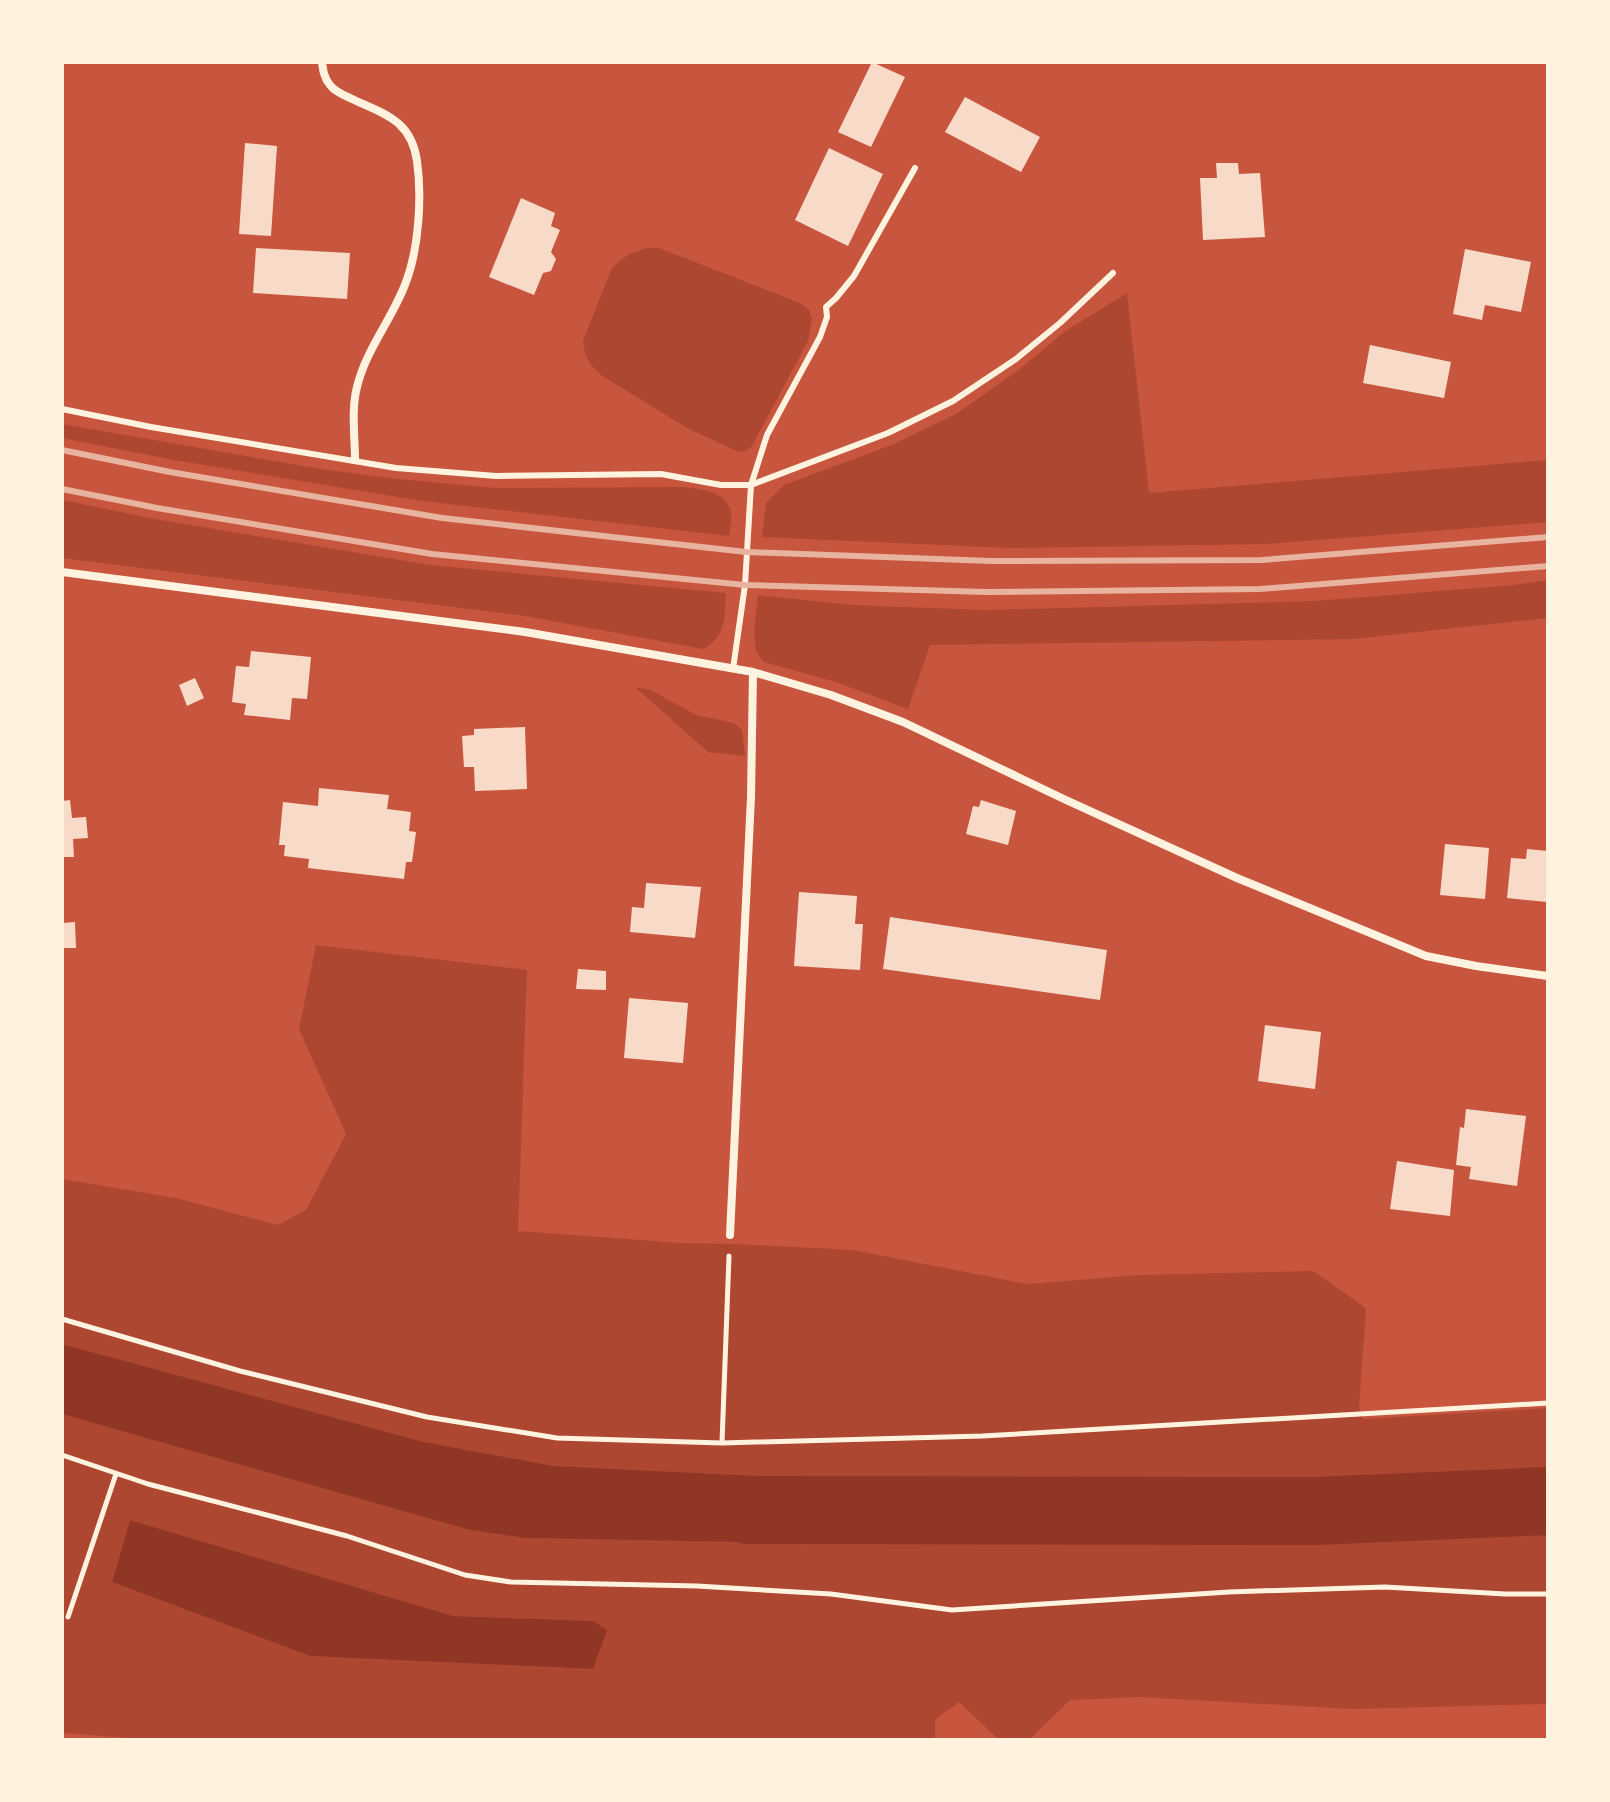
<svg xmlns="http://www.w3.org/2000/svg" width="1610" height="1802" font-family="Mulish,sans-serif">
<rect width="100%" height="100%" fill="#c8553d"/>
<!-- green -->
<path fill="#ae4732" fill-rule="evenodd" d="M647,248h12l141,55 9,7 3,9 -4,22 -56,105 -6,5 -7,1 -52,-24 -86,-53c-11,-10 -17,-18 -18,-34l28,-71c10,-13 21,-18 36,-22z
M1127,293l22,200 399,-33v62l-281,22 -258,4 -247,-11 4,-34 18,-18 110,-41 62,-30 63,-44 45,-38z
M62,424l258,45 78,10 98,9 187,-1c16,2 41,3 47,22 3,7 0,19 -1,27l-307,-35 -248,-41 -112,-22z
M62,500l93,19 275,46 296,28c-2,24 1,43 -23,56l-178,-33 -463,-58z
M1548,580v38l-195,21 -423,6 -22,64 -72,-27 -72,-20 -8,-10 -2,-21 4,-36 94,10 132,5 331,-9 199,-16z
M635,687l16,3 45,25 38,8 8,7 3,26 -37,-4z
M316,945l211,25 -9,261 163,12 55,1 117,6 174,34 113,-9 173,-4 53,37 -7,100 4,11 185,-11v67l-233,5 -196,-2 -279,2 -286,-14 -130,-24 -362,-98v-165l114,19 102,27 28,-15 40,-76 -47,-105z
M62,1414l463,124 318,6 258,-1 207,-14 240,-3v178l-197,5 -210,-12 -71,3 -41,40h-30l-40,-38 -24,18v20h-779l-94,-7zM130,1520l323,96 140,5v48l-283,-13 -198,-74z"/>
<!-- water -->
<path fill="#8f3625" d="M62,1344l362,98 130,24 286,14 3,64 -318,-6 -58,-9 -405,-115z
M130,1520l323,96 140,5 14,9 -14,39 -283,-13 -198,-74z"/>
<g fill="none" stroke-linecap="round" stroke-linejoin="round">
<!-- river -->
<path stroke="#8f3625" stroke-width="68" d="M749,1510l567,1 232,-10"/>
</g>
<!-- building -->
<path fill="#f7dbc8" d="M872,62l33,15 -34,70 -33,-15z
M965,97l75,40 -19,35 -76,-40z
M245,143l32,3 -6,90 -32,-2z
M829,148l54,26 -35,72 -53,-26z
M1216,163h22l1,11 21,-1 5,64 -62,3 -3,-62h17z
M521,198l34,15 -4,13 9,4 -9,22 5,7 -5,12 -8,2 -9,22 -45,-18z
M256,248l94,5 -3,46 -94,-6z
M1465,249l66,13 -10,50 -36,-7 -3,15 -29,-6z
M1370,345l81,17 -7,36 -81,-15z
M251,651l60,6 -4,42 -15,-1 -2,22 -46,-5 2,-11 -14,-2 4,-36 13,1z
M195,678l9,20 -17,8 -8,-21z
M525,727l2,62 -52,2 -1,-24h-10l-2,-31 12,-1v-6z
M319,788l70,7 -2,14 24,3 -2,19 7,1 -4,30h-6l-2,17 -96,-11 1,-9 -25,-3 1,-11h-6l4,-43 35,4z
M70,800l2,18 14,-1 2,21 -15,1 1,18h-12v-56z
M981,800l35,11 -8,34 -42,-11 7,-28 6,1z
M1445,844l44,4 -4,51 -45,-4z
M1527,849l21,2 -1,51 -40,-4 4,-40 15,1z
M646,883l55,4 -6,51 -65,-6 2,-25 12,1z
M799,892l58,4 -2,28h8l-3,46 -66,-4z
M890,917l217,33 -7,50 -217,-31z
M75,922l1,26h-13l-1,-25z
M578,969l28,2v19l-30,-1z
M629,998l59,5 -5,60 -59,-5z
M1265,1025l56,7 -6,57 -57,-8z
M1466,1109l60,7 -9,70 -48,-7 2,-12 -15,-2 4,-38 4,1z
M1397,1161l57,9 -4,46 -60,-7z"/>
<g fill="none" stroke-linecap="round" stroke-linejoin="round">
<!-- path -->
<path stroke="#fff3e0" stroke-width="5" d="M62,1319l178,52 187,46 130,21 165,5 260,-7 566,-33
M722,1443l7,-187
M62,1455l86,29 199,52 118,39 46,7 186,4 134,8 121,16 277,-18 156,-5 120,7h43
M68,1617l48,-143"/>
<!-- service -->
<path stroke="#fff3e0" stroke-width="6" d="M915,168l-61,108 -18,22 -10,9 1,10 -7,20 -53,98 -16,50 137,-52 65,-32 63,-42 44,-36 53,-50
M62,409l89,18 245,41 100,8 165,-2 60,11h30l-6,100 -12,84"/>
<!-- minor -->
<path stroke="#fff3e0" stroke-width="8" d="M322,62c1,8 2,16 8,23 4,6 13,10 20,13 33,16 61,21 67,63 5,35 2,87 -11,121 -13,36 -40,67 -49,105 -6,23 -2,50 -2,73
M62,572l463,60 228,40 78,23 72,27 163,78 171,78 189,78 50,10 72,10
M730,1235l21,-438 2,-125"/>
<!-- rail -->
<path stroke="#e9b49f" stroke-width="6" d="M62,450l108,22 272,46 304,34 245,9 271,-1 286,-23
M62,489l95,19 275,46 313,31 242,7 273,-3 288,-23"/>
</g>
<!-- border -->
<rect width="1610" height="1802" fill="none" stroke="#fff3e0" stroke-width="128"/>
</svg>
